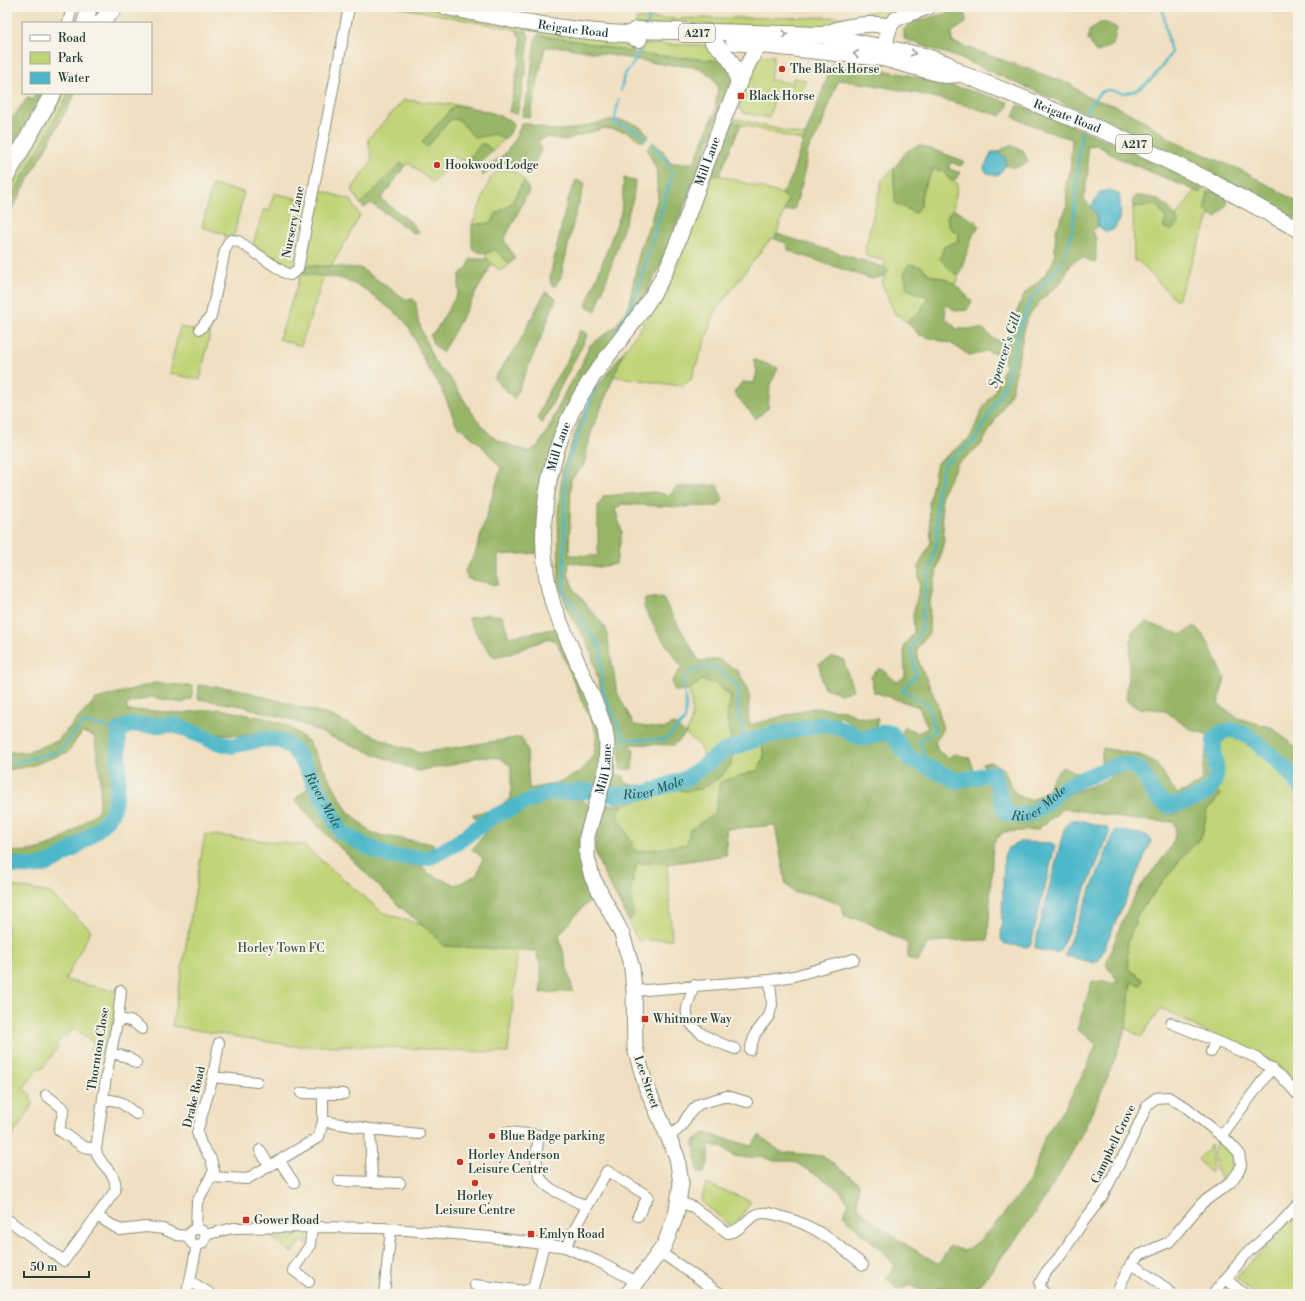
<svg xmlns="http://www.w3.org/2000/svg" width="1305" height="1301" font-family="'Libre Bodoni',serif">
<rect width="100%" height="100%" fill="#f7f3e8"/>
<filter id="ink" filterUnits="userSpaceOnUse"><feTurbulence type="fractalNoise" baseFrequency=".025" numOctaves="2"/><feDisplacementMap in="SourceGraphic" scale="8" xChannelSelector="R" yChannelSelector="G"/><feConvolveMatrix kernelMatrix="1 2 1 2 8 2 1 2 1" color-interpolation-filters="sRGB"/></filter>
<filter id="wash" filterUnits="userSpaceOnUse"><feTurbulence type="fractalNoise" baseFrequency=".012" numOctaves="4" result="noise"/><feDisplacementMap in="SourceGraphic" scale="16" xChannelSelector="R" yChannelSelector="G"/><feGaussianBlur stdDeviation="0.9" result="paint"/><feColorMatrix in="noise" values="0 0 0 0 0 0 0 0 0 0 0 0 0 0 0 0 0 1.4 0 .05"/><feComposite in="paint" operator="in"/></filter>
<g filter="url(#wash)">
<rect width="100%" height="100%" fill="#f0dfc0"/>
<!-- green -->
<path fill="#c1d477" stroke="#708856" d="M399,7h24l103,21 1,4z
M886,7h11l-3,6 -6,2 -6,5 -55,8 -191,-3v-6l216,-2z
M541,30l91,13v9l-55,-11 -39,-6z
M643,44l58,1 12,2 9,14 -82,-7z
M766,55l8,1 -4,24 22,3 1,-5 13,2 -6,16 -20,-4 -1,5 -4,-1 -6,22 -25,-5 -5,-5 1,-5 16,-39 6,-8z
M64,93h6l-63,112v-10z
M404,100l55,5 26,6 29,12 -4,10 -17,18 -6,-6 -6,-1 -13,16h-8l-4,-4 -23,27 -24,-20 -4,3 -4,-3 -41,41 -8,-15 20,-29 -4,-21z
M736,119l70,17 -2,5 -69,-18 -23,50 70,21 6,6 -13,39 -4,-1 -55,72 -25,70 -10,6 -68,-10 11,-25 43,-60 45,-118 -2,-2 19,-49z
M894,168v19l27,19c-1,-14 5,-25 13,-37l9,2 6,8 9,5 -5,25 -6,8 2,10 10,7 -1,7 -14,6 10,26 5,2 -3,10 -16,-8 -10,-2 -10,-10 1,28 8,5 -9,13 -13,11 -12,-8 -13,-30 2,-8 4,-4 -4,-4 1,-7 -19,-5 -1,-7 17,-69z
M506,169l9,3 9,8 -12,23 -15,10 -6,10 -19,2 19,-48 6,-6z
M212,185l32,7 -10,43 -9,2 -1,-3 -22,-7z
M1203,188l5,4 -3,17 5,6 -33,86 -39,-40h-4l-1,-54 24,-2 9,13 12,4 -2,-5 19,-27 5,3z
M320,190l31,10 9,16 -28,49 -14,2 -13,-2z
M274,193l25,6v6l5,2 -12,61 -4,2 -36,-23 12,-38 5,2z
M495,250l15,14 -6,5 -5,1 -12,-11 -2,-6z
M301,274l23,2 -23,70 -22,-7z
M180,327l30,6 -10,47 -31,-7z
M701,680l15,4 15,12 -4,22 4,22 -11,5 -16,12 -6,-13 -12,-10c8,-16 7,-27 3,-44z
M1228,737l10,1 17,10 29,25 11,16 3,27v135l-4,47 4,8v82l-24,-26 -62,-27 -51,-27 -20,29 -15,-9 5,-47 12,-1 -15,-12 -1,-24 12,-32 41,-52 22,-24 5,-26 13,-15 -4,-5 8,-16 -4,-13 1,-17z
M762,743l13,82 -49,4v26l-59,9 5,75 -34,2 -34,-69 -9,-24 10,-43 18,-1 24,-5 27,-10 23,-12 19,-17 16,-5z
M205,834l98,11 79,67 56,19 81,9 -11,113 -147,-7h-68l-121,-20z
M7,885l43,8 41,37 -26,50 54,12 -12,69 -17,-12 4,-6 -20,-15 -8,9 -3,-2 -7,10 2,2 -16,22 -3,-2 -16,22 9,7 -2,3 4,3 -24,38 -3,2z
M1219,1139c20,19 22,28 0,47l1,-7 -5,-14 3,-4 -4,1c-2,-9 0,-15 5,-23z
M1212,1144l-2,7 3,18 -3,3 -12,-13z
M706,1184l45,17 -18,27 -32,-27z
M1298,1214v80h-44l-18,-16z
M295,1232l13,1 -1,11 -6,-3 -9,12 -27,-20h11l1,6 18,-1z"/>
<!-- forest -->
<path fill="#98b668" stroke="#5c7a4e" d="M965,8l1,15 -14,9v10l118,42 17,13 29,9 29,15 32,22 64,27 57,32v18l-150,-77 -71,-34 -118,-51 -55,-19v-10l9,-7z
M1100,23h7l10,5 -4,17 -17,8 -8,-14 1,-8z
M516,30l11,2 2,4 -4,40 -8,38 -8,-2 12,-59v-13z
M538,35l39,6 63,13 82,7 6,6 4,13 -69,181 -17,32 -70,101 -36,159 -42,2v30l-30,-6 -3,-8 10,-17 26,-86 -20,-23 -25,-21 -14,-35 -15,-23 -18,-39 -8,-10 -38,-29 -23,-10 -39,-4 4,-9 55,3 47,32 6,-1 3,4 2,17 13,34 7,13 12,11 25,39 16,19 11,6 27,10 9,-6 11,-18 18,-40 13,-20 9,-22 27,-20 12,-18 13,-63 9,-21 8,-27 -2,-29 -9,-19 6,-7 10,9 7,12h24l21,-52 3,-23 -6,-12 -16,-9 -34,-3 -99,-17h-18l-15,70 -8,-1 7,-27 6,-49z
M836,63c59,7 115,21 172,39v5l-7,9c-53,-17 -107,-29 -163,-36l-17,48 -13,22 -5,30 -9,30 -10,2 4,-12 -6,-6 8,-13 11,-34 31,-82z
M36,93h7l-36,63v-31l21,-28 4,3z
M70,93h6l-69,125v-13z
M459,105c17,4 41,8 55,18l-4,10 -6,7 -9,-6 -20,4 -16,-18 -8,-1 -24,28 -5,-5 31,-35z
M1018,105l72,28 112,49 1,6 -2,5 -81,-34 -23,-14 -10,1 1,24 -4,29 12,14 2,13 -6,5 4,7v25l-13,-5 -10,3 -12,21 -20,18 -15,20 -14,71 -31,54 -23,18 -17,32 3,45 -14,61 -1,32 -12,15 2,15 18,39 6,28 -8,11 3,10 10,7 6,-4 16,4 5,15 -13,3 -24,-9 -26,-13 -11,-17 3,-11 14,7 10,-5 -9,-21 -45,-15 -3,-16 9,-8 17,14 8,-5 -1,-31 10,-14 -1,-18 7,-28 -2,-19 13,-25 -2,-40 8,-39 33,-25 12,-28 12,-18 11,-25 -1,-12 -19,-4 -14,5 -21,-13 -31,-8 -12,-13 13,-11 9,-13 -22,-9 -3,-17 5,-8c15,2 12,6 22,11 7,3 15,3 23,9 6,4 12,12 18,17l-5,9 -11,1 -10,-7 -1,14 12,11h26l11,10 14,5 7,-18 4,-20 6,-13 20,-18 9,-15 2,-30 11,-23 -1,-24 4,-10 2,-34 -26,-8 -33,-14z
M610,120c17,0 28,2 39,16l-6,6 -15,-10 -24,-4 -39,12 -17,-3 -10,3 3,10 -9,19c-23,-5 -28,-13 -48,6h-2c5,-12 15,-13 23,-22 8,-8 13,-20 17,-31l29,8 22,-1z
M735,122l6,2 -22,52 -7,-3 19,-49z
M481,144l6,1 6,6 -12,11 -12,1 -1,-3z
M920,145l44,16 -3,5 -11,-4 -1,7 12,4 -7,8 -5,-2 -6,-8 -10,-2c-7,12 -13,23 -12,37l-6,7 -20,-10 -1,-35 13,-17z
M1009,145l14,5 5,12c-8,4 -14,8 -22,3l-1,-8 -7,-5z
M401,163l4,3 -24,33 30,23 7,10 -3,2 -44,-31 -7,5 -4,-4z
M624,178l11,3 -2,18 -37,112 -10,-5 35,-93z
M524,180l5,11 -25,49 11,18 -5,6 -15,-14c-9,3 -15,5 -23,-2v-23l19,-2 6,-10 15,-10z
M576,180l9,3 -11,36 -13,58 -6,10 -4,-3 -1,-7 17,-75z
M1214,190l11,7 3,6 -12,15 -6,-3 -5,-6 3,-17z
M1136,196c23,0 31,7 43,26l-8,9 -8,-4 3,-9 -9,-13 -24,2 -1,-5z
M953,209c9,4 15,10 23,13l3,4 -6,9 -14,40 -5,-2 -14,-14 4,-12 14,-6 1,-7 -10,-7 -2,-10z
M777,234l106,33 6,4 -5,5 -12,3 -83,-28 -3,-8 -11,-4z
M470,259h17l5,5 -50,89 -9,-9 -3,-9 6,-5 22,-37 2,-19 8,-7z
M545,292l11,6 -12,33 -30,68 -20,-20 26,-38z
M580,330l8,4 -46,89 -5,-4 13,-31 17,-27z
M624,351l-33,82 -7,32 -13,14 -2,76 29,1v-50l6,-10 49,-4 17,3 6,-8 41,-2 6,15 -5,6 -39,1 -57,-3 -7,5 7,23 -6,32 -17,3 -30,-5 -1,12 7,17 31,37 11,64 17,33 29,4 11,-5 12,10 -12,11 -44,-1 4,7 -2,18h-12v-25l-21,-60 -9,-36 -22,-38 -9,-26 -1,-72 4,-42 18,-50 20,-37z
M753,359l25,9 -8,19 -2,21 -12,11 -22,-26 8,-11 12,1 3,-12z
M662,597l37,64 19,-2 20,12 12,23 -2,20 2,11 62,-17 32,2 14,7 20,2 -2,10 -20,2 -6,-9 -8,-5 -60,8 -30,11 -21,4 -4,-22 4,-22 -15,-12 -15,-4 -12,10 -15,1 -2,-10 10,-14 -23,-32 -15,-27 1,-9z
M488,614l14,2 7,21 49,-9 39,83 8,47 -9,28 -37,3 -28,7 -49,22 -8,-1 -1,-3 19,-4 19,-11v-33l-11,-8 -22,-1 -22,7 -38,7 -77,-30 -46,-20 -53,-15 -44,-7 1,-14 39,4 93,27 59,27 31,10 100,-16 6,12 2,40c30,-6 69,-14 67,-53 0,-10 -8,-22 -12,-31 -9,-21 -18,-42 -27,-63l-8,-4 -37,15 -18,4 -14,-17 -12,-22z
M1146,622l35,13 14,-9 11,13 19,39 -7,26 20,14 35,10 25,22v27l-53,-46 -19,-6 -15,8 -4,44 -3,9 -21,11 -15,3 -12,-10 -6,-16 -11,-10 -19,-4 -20,9 3,-21 37,7 15,7 22,32 11,-4 14,-9 6,-46 -18,-6 -26,-19 -27,-2 -11,-8 6,-68z
M832,657l11,2 10,31 -12,4 -18,-7 -4,-23z
M155,683l38,3 -2,13 -9,4 -31,-6 -24,7v7l18,-1 35,3 40,-4 44,9 23,7 22,17 38,68 26,24 61,10 -3,10h-29l-26,-7 -26,-16 -32,-47 -18,-34 -16,-14 -23,-4 -21,4 -25,-2 -35,-14 -38,-2 -22,5 -6,13 -4,59 -6,18 -25,24 -20,16 -26,7 -26,-4v-5c42,4 60,-15 91,-40 5,-26 1,-50 -4,-75l-12,-4 -14,20 -37,14 -24,4v-18h19l31,-11 39,-42z
M823,727l19,5 15,8 10,2 19,-5c9,6 11,14 17,21 8,9 44,26 56,26 9,0 18,-4 27,-6l8,5 5,27 5,9 11,4h14l23,-16 11,-11 44,-16 10,-9 10,-2 15,7c6,17 14,27 28,39l19,-7 27,-18 5,5 -14,15 -5,26 -22,24 -41,52 -12,32 1,24 15,12 -2,5 -10,-3c-3,15 -1,33 -6,48 -27,80 -67,158 -121,224 -8,10 -17,24 -27,33 -12,10 -27,9 -39,2l-3,5h-9l-15,-9 -14,5 -11,-13 9,-11 -12,-14 -40,-37 6,-12 -9,-12 -15,-11 -32,-19h-19l-13,-5 -12,2 -15,-2 -11,-8 -14,-4v17l-6,13 -5,-2 -4,-27 1,-6 10,-6 46,13 8,-11 22,17 42,4 36,28c0,5 -3,13 -2,19 4,16 66,52 82,61l11,-18 15,5 13,-9 25,-27 28,-36 14,-43 20,-29 22,-40 9,-22 -9,-9 -10,-6 15,-49 24,2 1,-3 -11,-15c10,-28 20,-58 37,-82 11,-16 39,-40 31,-61l-39,-2 -71,-12 -27,22 -33,2 -11,11 -5,97 -44,1 -17,3 -9,18 -10,-4v-14l-45,-24 -18,-3 -5,-13 -29,-10 -16,-1 -9,-8 -11,-60 -49,4v26l-59,9 -30,-1 -6,25 2,28 -3,5c-9,-18 -34,-55 -35,-74 0,-15 5,-29 10,-42l18,-1 -6,11 20,37 50,-8 3,-14 25,-17 5,-31 38,-12 6,-14 -2,-13z
M732,755l-1,10 -12,13 -18,11 -15,2 -12,-2 23,-12 19,-17z
M990,762l14,7c7,17 8,28 28,31l16,-10 3,-10 11,-13 16,6 -2,6 -18,7 -21,21 -16,6 -12,-3 -6,-11v-15l-6,-13 -12,-3 -3,-4z
M615,774l9,2v6l8,3h10l1,2 -12,3 -20,-1z
M310,786l18,33 15,20 46,24 32,3 6,7 29,12 21,-10 6,-17 -11,-8 20,-26 51,-25 36,-1 14,10 -14,32 4,24 14,31 -15,13 -23,27 14,56 -32,2v-24l-5,-18 -93,-5 -10,-12 -34,-28 -84,-83 -20,-24z"/>
<!-- water -->
<path fill="#4db8ca" stroke="#367a7f" d="M992,152h6l7,5 1,8 -7,9 -4,2 -9,-4 -2,-4z
M1111,190l8,4c2,16 4,23 -6,36l-7,2 -8,-6 -2,-13 -5,-6 9,-15z
M1071,820h8l29,8 2,4 -50,119 -4,2 -20,-4 -1,-4 29,-116z
M1118,830l28,5 4,3 1,4 -52,118 -4,3 -29,-7 -1,-4 50,-121z
M1020,842l32,1 3,3 -24,98 -3,3 -23,-3 -4,-5 3,-83 4,-8z"/>
<g fill="none" stroke-linecap="round" stroke-linejoin="round">
<!-- stream -->
<path stroke="#4db8ca" stroke-width="2.5" d="M648,24l2,-17
M621,90l3,-15 11,-14 6,-17
M619,99l-5,24c12,3 24,6 32,16
M1086,112c5,-8 12,-23 24,-22 5,1 11,3 16,3 21,-3 35,-24 45,-40l-9,-46
M615,335l20,-37 38,-126 -14,-21 -7,-4
M597,382l-32,90 -1,120 36,55 3,44 21,48 41,1 20,-20 1,-17 -4,-21 11,-12 22,-3 24,20 -1,25 9,31
M7,762h11l41,-11 25,-29 35,8
M930,769l-11,-29 16,-9 -8,-27 -25,-13 14,-16 -5,-27 10,-16 4,-42 12,-48v-48l7,-30 31,-24 29,-53 17,-62 9,-24 35,-43 8,-30 8,-96"/>
<!-- river -->
<path stroke="#4db8ca" stroke-width="16" id="s1" d="M7,865c10,0 23,3 33,1 18,-3 64,-38 72,-54 2,-6 3,-13 4,-18 5,-21 1,-42 3,-64l12,-5h44l41,17 16,4 33,-7 16,2 11,7 9,11 41,74 26,14 24,10 37,1 26,-14 37,-27 56,-24 42,-2 27,4 32,-3 38,-14 35,-26 43,-16 58,-12 16,3 21,11h7l18,-6 6,1 18,25 48,23 36,-8c6,13 7,27 13,40 28,9 36,-8 55,-23 9,-7 52,-25 63,-26 3,0 9,2 12,4 10,5 11,16 17,24 4,7 9,10 16,14 16,-3 42,-9 47,-29 2,-6 -1,-17 -2,-24 0,-6 -2,-13 3,-17 6,-7 18,-7 25,-3 13,6 50,39 56,52"/>
</g>
</g>
<g filter="url(#ink)">
<g fill="none" stroke-linecap="round" stroke-linejoin="round">
<!-- street casing -->
<g stroke="#888e7a" stroke-width="12">
<path id="street" d="M68,23l4,-16
M200,329l11,-13 14,-66 3,-7 3,-3 7,1 47,32 5,2 8,-6 51,-262
M694,985c-2,8 -6,16 -7,24 -4,21 32,34 48,40
M634,991l136,-11 24,-4 60,-17
M118,1018l15,4 9,7
M1171,1023l84,34 26,19 17,19
M750,1050l5,-16 14,-18 3,-11 -2,-25
M1211,1052l4,-11
M112,1053l15,4 9,6
M213,1077l44,5
M301,1093l43,1
M323,1094v27
M46,1095l18,14 -5,21 25,17 12,2
M103,1098l17,4 16,12
M507,1132l32,3c-9,53 6,50 48,72
M1222,1135l50,-67
M669,1137l12,-10 8,-13 10,-10 28,-8 20,6
M260,1150l9,16
M279,1160l15,23
M211,1177l36,2 72,-42 4,-16 47,8 49,5
M339,1181l33,1 -2,-53
M372,1182l28,1
M679,1202l14,5 35,26c14,-2 18,-15 30,-19 7,-3 15,0 22,2 33,8 57,27 83,49
M97,1216l23,14 26,-3 17,2 14,6 12,1
M7,1219l57,42 51,-70c4,-20 -18,-25 -19,-42l10,-72 12,-59 3,-27
M189 1237a8 8 0 1 1 16 0a8 8 0 1 1-16 0Z
M196,1229l1,-27 17,-31 -3,-12 -10,-15 -4,-12 16,-55 6,-34
M205,1235l28,-7 79,-1 70,1 107,9 76,10 32,14 40,21
M565,1247l42,-76 41,25 -10,20
M660,1252l61,42
M1131,1263l32,23 8,8
M1226,1279l18,15
M190,1281l21,13
M309,1282l-16,-12 17,-25 2,-18
M475,1285l50,6 8,-3 11,-44
M186,1294l4,-13 7,-36
M384,1294l7,-65
M943,1294l1,-1
M1045,1294l-4,-5 -1,-6 6,-11 15,-17 22,-33 19,-25 26,-50 20,-43 8,-6 12,-1 18,10 44,36 9,10 2,12 -2,6 -9,12 -28,20 -33,39 -30,13 -8,8 -15,31
M1213,1294l36,-43 28,-24 21,-23"/>
</g>
<!-- secondary casing -->
<g stroke="#888e7a" stroke-width="17">
<g id="secondary">
<path d="M821,35c21,-8 45,-14 68,-9"/>
<path d="M712,41c15,13 25,24 26,45"/>
<path d="M883,58c7,-43 5,-37 45,-51"/>
<path id="s2" d="M628,1294l36,-48 12,-31 5,-31 -4,-27 -31,-71 -11,-38 -1,-57 -2,-23 -10,-34 -30,-57 -5,-20v-21l19,-65 1,-28 -2,-14 -7,-19 -44,-102c-22,-71 -8,-159 32,-221 26,-41 61,-75 81,-119 31,-72 51,-150 89,-219l-3,-10 -5,-3"/>
</g>
</g>
<!-- primary casing -->
<g stroke="#888e7a" stroke-width="18">
<g id="primary">
<path id="s3" d="M447,7c59,12 118,24 178,27 6,0 9,5 14,5"/>
<path d="M85,23l4,-16"/>
<path d="M100,23l15,-16"/>
<path id="s4" d="M630,34l6,-4 185,5 103,21 23,8 15,10 152,61 96,46 88,48"/>
<path d="M734,42l149,16 62,17 15,-1"/>
<path d="M7,175l46,-82"/>
</g>
</g>
<!-- street -->
<use href="#street" stroke="#fff" stroke-width="10"/>
<!-- secondary -->
<use href="#secondary" stroke="#fff" stroke-width="15"/>
<!-- primary -->
<use href="#primary" stroke="#fff" stroke-width="16"/>
</g>
<!-- one-way arrows -->
<defs><path id="oneway-chevron" d="M-2-3.5L2.5 0L-2 3.5" fill="none" stroke-width="1.6" stroke-linecap="round" stroke-linejoin="round"/></defs>
<g stroke="#8f9e9a">
<use href="#oneway-chevron" transform="translate(785 34) rotate(2)"/>
<use href="#oneway-chevron" transform="translate(913 53) rotate(12)"/>
<use href="#oneway-chevron" transform="translate(856 54) rotate(-173)"/>
</g>
</g>
<!-- markers -->
<g fill="#c8321e" stroke="#f7f3e8" stroke-width="1.5">
<circle cx="782" cy="69" r="4"/>
<rect x="737" y="92" width="8" height="8" rx="2"/>
<circle cx="437" cy="165" r="4"/>
<rect x="641" y="1015" width="8" height="8" rx="2"/>
<circle cx="492" cy="1136" r="4"/>
<circle cx="460" cy="1162" r="4"/>
<circle cx="475" cy="1183" r="4"/>
<rect x="242" y="1216" width="8" height="8" rx="2"/>
<rect x="527" y="1230" width="8" height="8" rx="2"/>
</g>
<g text-anchor="middle" stroke-width="4" stroke-linejoin="round" paint-order="stroke">
<!-- shield labels -->
<g fill="#f7f3e8" stroke="#60746a" stroke-width="1">
<rect x="679" y="24" width="36" height="18" rx="3"/>
<rect x="1116" y="135" width="36" height="18" rx="3"/>
</g>
<g font-size="11" font-weight="bold" fill="#1f3d34">
<text x="697" y="37">A217</text>
<text x="1134" y="148">A217</text>
</g>
<!-- street labels -->
<g font-size="12" fill="#1f3d34" stroke="#f7f3e8">
<text dy="4" stroke="none"><textPath href="#s3" startOffset="128">Reigate Road</textPath></text>
<text dy="4" stroke="none"><textPath href="#s4" startOffset="453">Reigate Road</textPath></text>
<text dy="4" stroke="none"><textPath href="#s2" startOffset="1220">Mill Lane</textPath></text>
<text transform="translate(293 222) rotate(-79)" y="4">Nursery Lane</text>
<text dy="4" stroke="none"><textPath href="#s2" startOffset="896">Mill Lane</textPath></text>
<text dy="4" stroke="none"><textPath href="#s2" startOffset="560">Mill Lane</textPath></text>
<text transform="translate(98 1049) rotate(-81)" y="4">Thornton Close</text>
<text transform="translate(647 1082) rotate(71)" y="4">Lee Street</text>
<text transform="translate(194 1097) rotate(-77)" y="4">Drake Road</text>
<text transform="translate(1113 1144) rotate(-64)" y="4">Campbell Grove</text>
</g>
<!-- poi labels -->
<g font-size="12" fill="#1f3d34" stroke="#f7f3e8" text-anchor="start">
<text x="790" y="73">The Black Horse</text>
<text x="749" y="100">Black Horse</text>
<text x="445" y="169">Hookwood Lodge</text>
<text x="653" y="1023">Whitmore Way</text>
<text x="500" y="1140">Blue Badge parking</text>
<text x="468" y="1159">Horley Anderson<tspan x="468" dy="14">Leisure Centre</tspan></text>
<text x="475" y="1200" text-anchor="middle">Horley<tspan x="475" dy="14">Leisure Centre</tspan></text>
<text x="254" y="1224">Gower Road</text>
<text x="539" y="1238">Emlyn Road</text>
</g>
<!-- park labels -->
<g font-size="12" fill="#3f5b41" stroke="#f7f3e8">
<text x="281" y="952">Horley Town FC</text>
</g>
<!-- water labels -->
<g font-size="13" font-style="italic" fill="#2a5c5a" stroke="#f7f3e8">
<text transform="translate(1004 350) rotate(-72)" y="5">Spencer's Gill</text>
<text dy="5" stroke="none"><textPath href="#s1" startOffset="822">River Mole</textPath></text>
<text dy="5" stroke="none"><textPath href="#s1" startOffset="1278">River Mole</textPath></text>
<text dy="5" stroke="none"><textPath href="#s1" startOffset="449">River Mole</textPath></text>
</g>
</g>
<!-- margin -->
<rect width="1305" height="1301" fill="none" stroke="#f7f3e8" stroke-width="24"/>
<!-- legend -->
<rect x="22" y="22" width="130" height="72" fill="#f7f3e8" stroke="#a1aaa0"/>
<rect x="30" y="35" width="20" height="6" fill="#ffffff" stroke="#a1aaa0"/>
<text x="58" y="42" font-size="12" fill="#1f3d34">Road</text>
<rect x="30" y="52" width="20" height="12" fill="#c1d477" stroke="#a1aaa0"/>
<text x="58" y="62" font-size="12" fill="#1f3d34">Park</text>
<rect x="30" y="72" width="20" height="12" fill="#4db8ca" stroke="#a1aaa0"/>
<text x="58" y="82" font-size="12" fill="#1f3d34">Water</text>
<!-- scale -->
<path d="M24 1271v6h65v-6" fill="none" stroke="#1f3d34" stroke-width="2"/>
<text x="30" y="1271" font-size="12" fill="#1f3d34" stroke="#f7f3e8" stroke-width="3" paint-order="stroke">50 m</text>
</svg>
